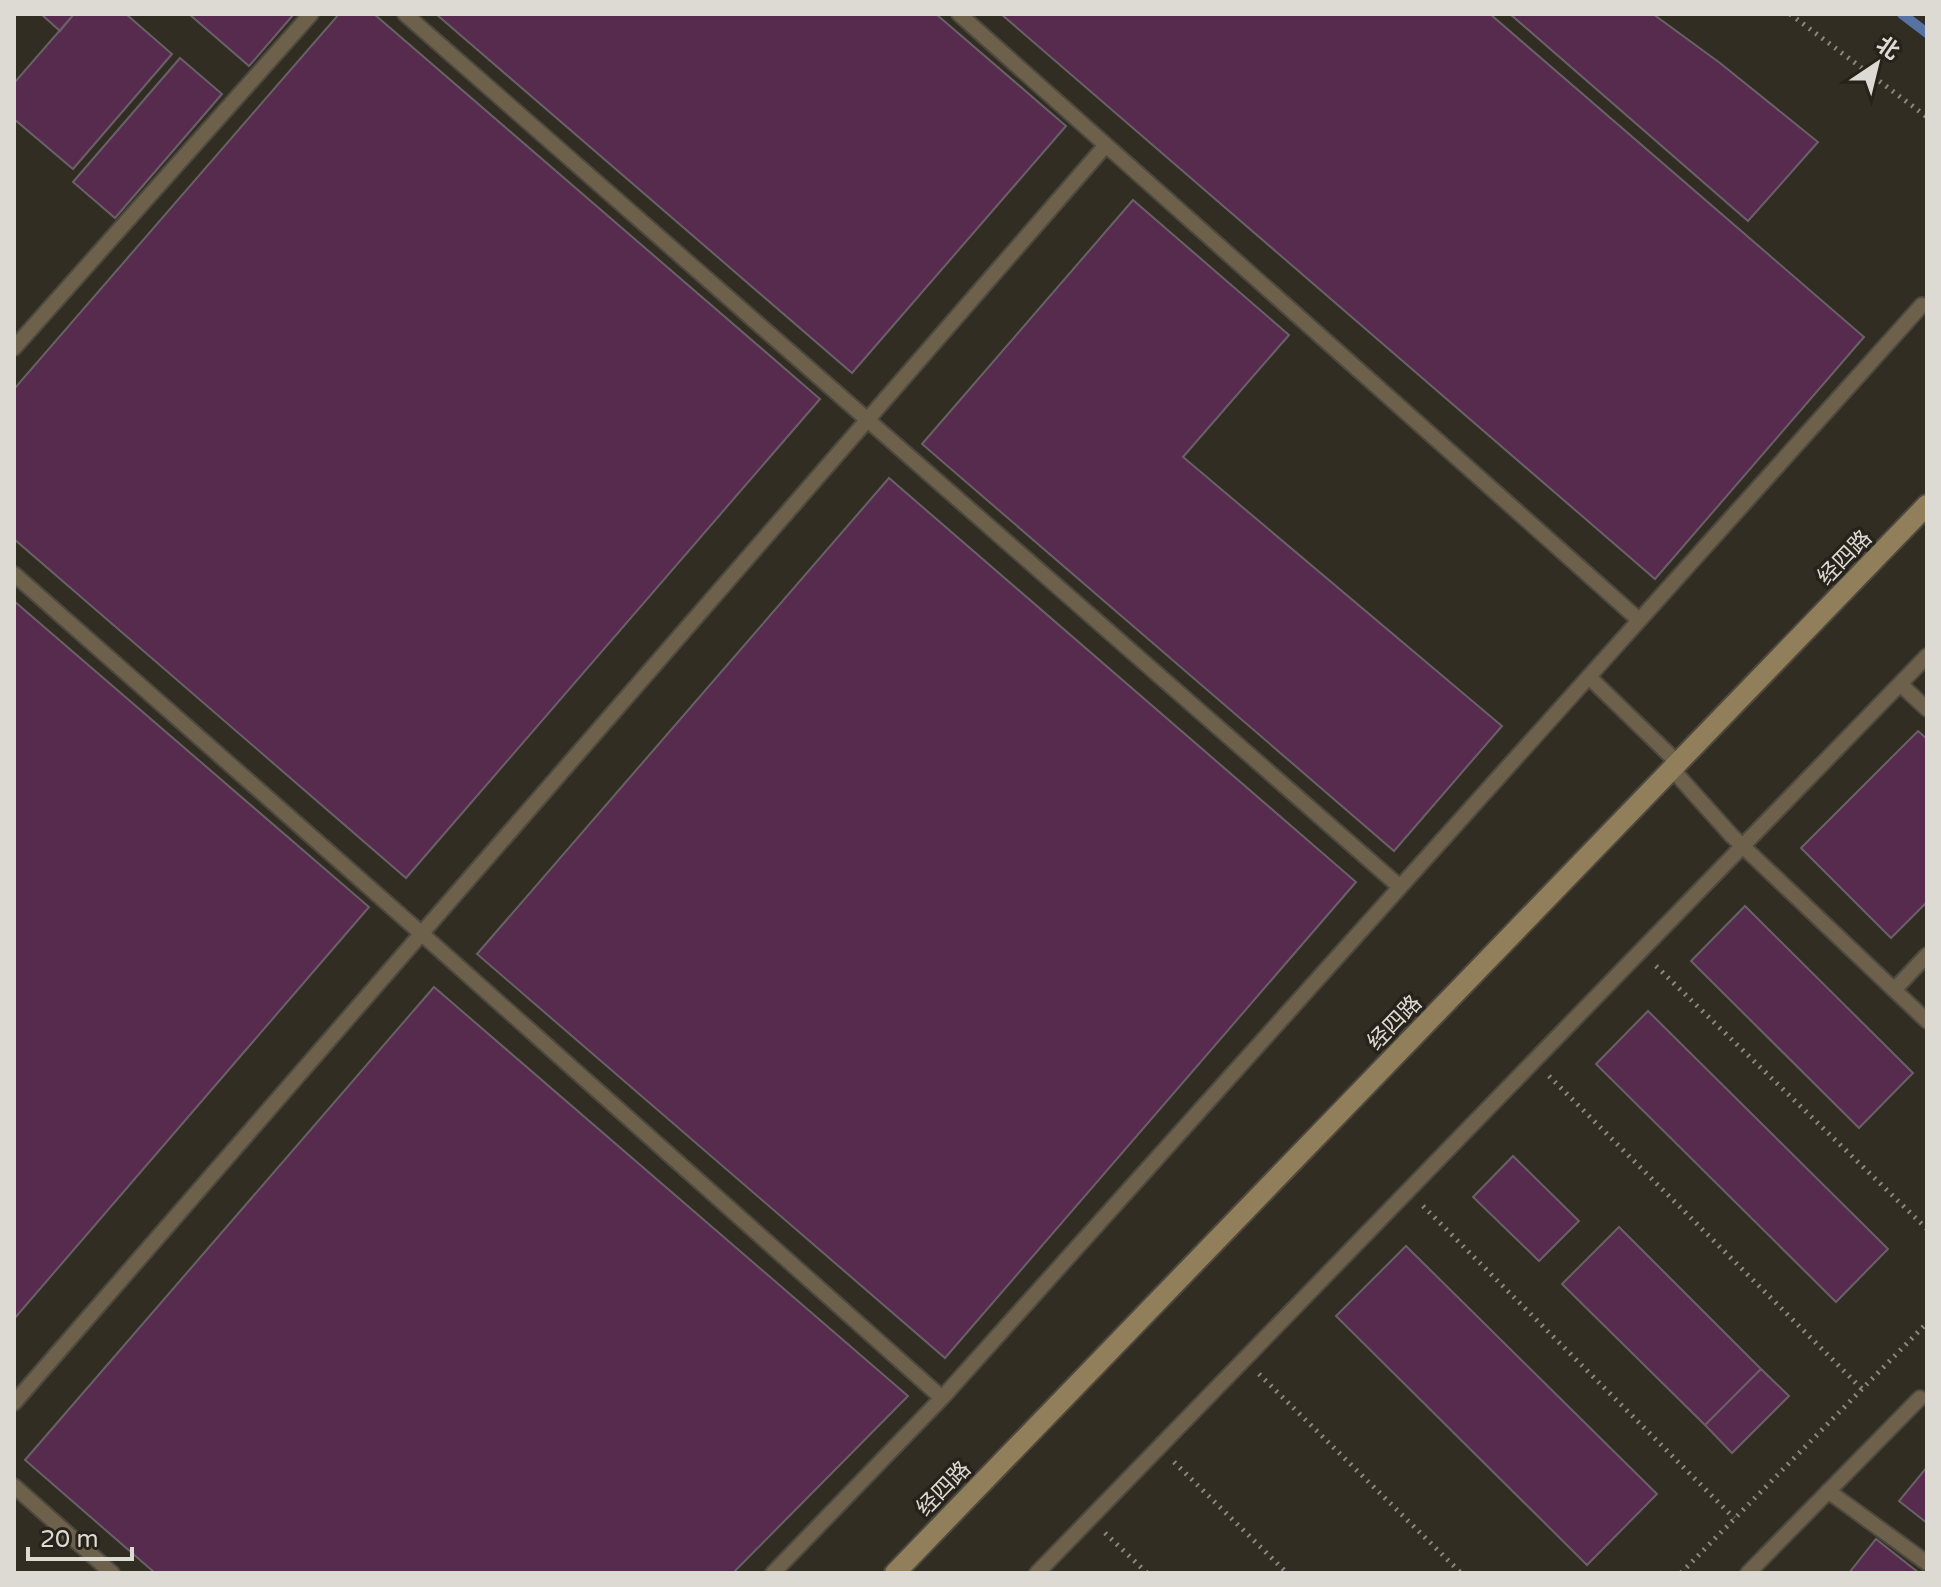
<svg xmlns="http://www.w3.org/2000/svg" width="1941" height="1587" font-family="'Varela Round','Noto Sans SC',sans-serif">
<rect width="100%" height="100%" fill="#312d23"/>
<g fill="none" stroke-linecap="round" stroke-linejoin="round">
<!-- stream -->
<path stroke="#5773a4" stroke-width="10" d="M1902,14l25,19"/>
</g>
<!-- building -->
<path fill="#572b4e" stroke="#6a6068" stroke-width="2" d="M41,14h33l-14,17z
M74,14h52l46,40 -99,115 -59,-50v-36z
M189,14h105l-45,52z
M339,14h35l446,385 -414,479 -392,-339v-150z
M436,14h500l130,112 -214,247z
M1001,14h489l374,323 -209,242z
M1510,14h143l67,49 98,79 -70,79z
M180,58l42,36 -107,124 -42,-36z
M1133,200l156,135 -106,122 319,269 -108,125 -472,-407z
M889,478l467,404 -411,476 -468,-404z
M14,601l355,306 -355,412z
M1918,731l9,8v163l-36,36 -90,-90z
M1745,906l168,167 -54,55 -168,-167z
M434,987l474,409 -175,177h-578l-130,-113z
M1648,1011l240,238 -52,53 -240,-238z
M1513,1156l66,65 -40,40 -66,-64z
M1619,1227l142,142 -56,56 -143,-141z
M1406,1246l251,248 -70,71 -251,-249z
M1761,1369l28,27 -57,57 -27,-28z
M1927,1467v56l-28,-22z
M1876,1539l43,34h-70z"/>
<g fill="none" stroke-linecap="round" stroke-linejoin="round">
<!-- lane casing -->
<g stroke="#4d493f" stroke-width="18">
<path id="lane" d="M405,14l995,873
M959,14l680,606
M14,348l297,-334
M14,574l408,360 520,464
M1589,677l89,86
M1900,684l27,25
M1672,769l60,67 195,185
M1894,990l33,-35
M14,1403l1092,-1258
M14,1486l98,87
M1828,1491l99,72
M773,1573l169,-175 980,-1093
M1037,1573l890,-917
M1748,1573l172,-175"/>
</g>
<!-- secondary casing -->
<g stroke="#4d493f" stroke-width="24">
<path id="secondary" d="M895,1573l1032,-1068"/>
</g>
<!-- path -->
<path stroke="#8b877f" stroke-width="5" stroke-dasharray="2 6" stroke-linecap="butt" d="M1790,14l137,103
M1656,966l271,263
M1549,1076l313,313
M1423,1206l311,312
M1259,1374l202,199
M1174,1462l113,111
M1105,1533l42,40
M1681,1573l246,-250"/>
<!-- lane -->
<use href="#lane" stroke="#6d614b" stroke-width="14"/>
<!-- secondary -->
<use href="#secondary" stroke="#917e5a" stroke-width="20"/>
</g>
<g text-anchor="middle" stroke-width="7" stroke-linejoin="round" paint-order="stroke">
<!-- street labels -->
<g font-size="22" fill="#dddad4" stroke="#27231a">
<text transform="translate(1844 557) rotate(-46)" y="8">经四路</text>
<text transform="translate(1394 1022) rotate(-46)" y="8">经四路</text>
<text transform="translate(943 1488) rotate(-46)" y="8">经四路</text>
</g>
</g>
<!-- border -->
<rect width="1941" height="1587" fill="none" stroke="#dddad4" stroke-width="32"/>
<!-- north arrow -->
<g transform="translate(1877 64) rotate(35)" stroke="#27231a" stroke-width="6" paint-order="stroke">
<path d="M0-6L14 30L0 20L-14 30Z" fill="#dddad4"/>
<text y="-12" font-size="22" font-weight="bold" text-anchor="middle" fill="#dddad4">北</text>
</g>
<!-- scale -->
<path d="M28 1547v12h104v-12" fill="none" stroke="#dddad4" stroke-width="4"/>
<text x="40" y="1547" font-size="24" fill="#dddad4" stroke="#27231a" stroke-width="6" paint-order="stroke">20 m</text>
</svg>
